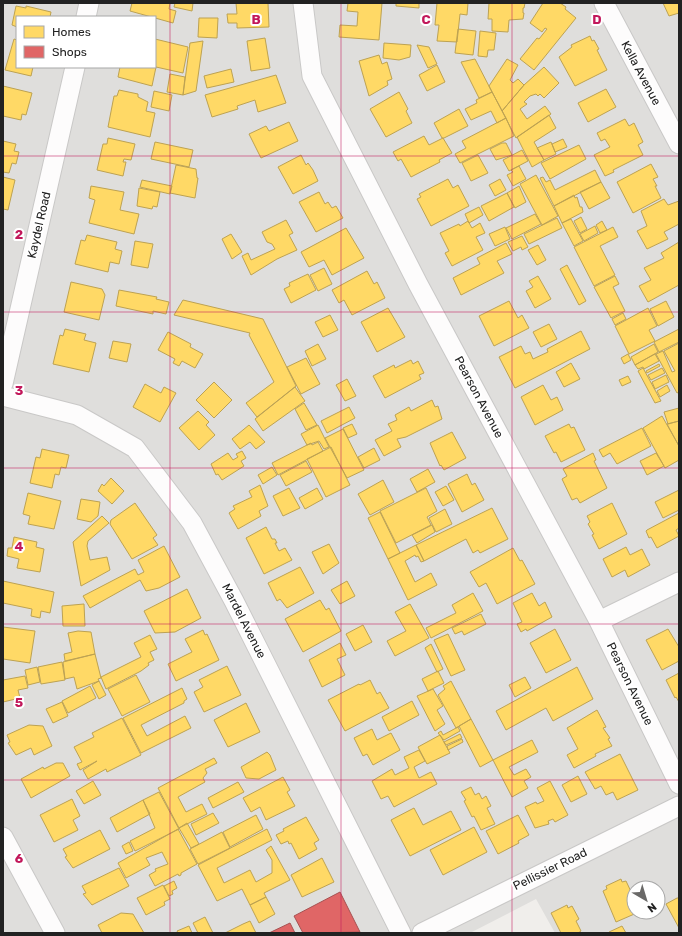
<svg xmlns="http://www.w3.org/2000/svg" width="682" height="936" font-family="Rubik,sans-serif">
<rect width="100%" height="100%" fill="#f0eeeb"/>
<!-- residential -->
<path fill="#dfdedc" fill-rule="evenodd" d="M3,3h676v930h-124l-19,-34 -66,34h-467zM17,17h138v50h-138zM634,888h24v24h-24z"/>
<!-- homes -->
<path fill="#ffd966" stroke="#bda252" d="M132,3h38l-1,6 7,2 -3,12 -43,-12z
M175,3h18l-1,8 -18,-4z
M236,3h32l1,24 -32,1v-5h-9l-1,-9h10z
M348,3h34l-3,37 -40,-3 1,-12 17,1 1,-14 -11,-1z
M396,3h23v5l-23,-2z
M437,3h31l-1,12 -7,-1 -3,28 -20,-1 2,-16h-4z
M489,3h36l-1,5h-1v5h1l-1,6 -14,1 -1,12 -16,-1v-12h-4z
M543,3h17l6,4 -1,2 11,9 -42,52 -14,-11 17,-21 2,1 8,-10 -2,-1 -3,4 -12,-9z
M663,3h16v10l-10,3z
M16,6l10,2v-2l25,6 -1,5h-33v10l-5,-2z
M199,18h19l-1,20 -19,-1z
M458,29l18,2 -3,24 -18,-2z
M480,31l16,2 -2,17h-6l-1,7 -9,-1z
M590,36l2,5 2,-1 5,9 -2,1 10,20 -32,16 -16,-29 13,-10 -1,-2z
M265,38l5,30 -19,3 -4,-30z
M14,39l3,1v27h16l-2,9 -26,-6z
M155,39l33,8 -5,26 -27,-6 -4,19 -34,-9 2,-10h35z
M203,41l-7,50 -13,4 7,-52z
M384,43l27,2 -1,12 -11,3 -16,-2z
M417,45l12,2 8,17 -9,4z
M379,55l3,9 5,-2 5,17 -5,2 1,4 -19,11 -10,-35z
M475,59l17,33 -13,6 -18,-36z
M507,59l11,6 -8,15 3,3 5,-4 6,6 -22,26 -13,-25z
M437,65l8,17 -18,9 -8,-16z
M544,67l15,16 -15,15 -4,-4 -2,2 -2,-2 -6,2 -6,6 3,2 -7,5 7,10 18,-13 6,8 -35,24 -14,-27 22,-26z
M231,69l3,13 -27,6 -3,-12z
M170,74l15,3 -2,18 -16,-3z
M276,75l10,28 -28,9 -3,-12 -18,6 1,3 -26,8 -7,-22z
M3,86l29,7 -6,22 -4,-1 -1,6 -18,-4z
M606,89l10,18 -28,15 -10,-19z
M119,90l19,4v3l10,5 -2,9 9,2 -5,24 -42,-10 6,-31h3z
M154,91l18,4 -3,16 -18,-4z
M399,92l9,17 -2,2 6,12 -26,14 -16,-28z
M492,92l14,26 -9,5 -6,-12 -20,9 -6,-11 12,-6 -1,-3z
M459,109l9,17 -24,12h-2l-8,-15z
M549,115l7,13 -22,14 10,18 -12,7 -15,-30z
M506,118l8,18 -54,27 -5,-9 11,-6 -4,-7z
M625,119l4,7 5,-3 9,19 -5,3 5,10 -30,15 1,2 -9,4 -11,-21 16,-8 -5,-8 -4,2 -4,-8z
M289,122l9,19 -37,17 -12,-24 17,-8 3,5z
M424,136l5,9 14,-7 9,15 -13,7 1,2 -29,15 -10,-18 -3,2 -5,-9z
M108,138l27,6 -4,16 -7,-1 -1,3h3l-3,14 -26,-6 6,-26h4z
M563,139l4,8 -12,5 -3,-8z
M3,141l13,3 -2,7 5,1 -3,12 -4,-1 -3,10 -6,-1z
M155,142l38,8 -4,17 -38,-8z
M551,142l5,12 -12,6 -7,-12z
M502,143h4l6,12 -16,5 -6,-11z
M579,145l7,14 -36,20 -9,-16z
M522,150l6,11 -19,10 -6,-11z
M301,155l5,10 2,-2 5,7 5,11 -25,13 -15,-27z
M478,155l10,18 -17,8 -9,-18z
M651,164l7,13 -5,2 4,7h-2l6,12 -28,15 -16,-31z
M176,165l20,4 1,9h1l-3,20 -25,-5z
M519,166l7,13 -13,7 -6,-11 6,-3 -2,-2z
M595,170l6,12 -47,24 -14,-28 3,-1 3,5 4,-2 5,10z
M536,175l22,41 -16,9 -22,-41z
M3,177l12,3 -7,30 -5,-1z
M448,179l5,9 5,-3 11,21 -38,20 -14,-27 4,-2 -2,-3z
M500,179l6,11 -11,6 -6,-11z
M142,180l30,6 -2,8 -30,-7z
M601,182l9,16 -21,11 -9,-17z
M91,186l33,6 -4,18 19,4 -5,20 -45,-11 6,-23 -6,-2z
M519,186l7,16 -11,6 -8,-15z
M139,188l21,4 -3,15 -4,-1 -1,3 -15,-3z
M319,192l6,12 3,-2 4,6 4,-2 7,12 -27,14 -17,-30z
M507,193l7,14 -25,14 -8,-15z
M574,195l1,3 2,-1 3,10h2l1,5 -21,11 -8,-17z
M664,199l4,6 11,-4v23l-15,8 4,7 -21,10 -10,-18 10,-5 -6,-15z
M479,207l4,8 -14,8 -4,-9z
M535,214l6,10 -29,15 -6,-11z
M581,217l6,12 -7,4 -6,-12z
M557,218l5,10 -33,16 -5,-10z
M571,219l12,22 -9,5 -12,-23z
M286,220l7,13 -4,2 8,15 -20,9 -26,16 -9,-19 6,-3 3,7 24,-11 -3,-5 -5,-2 -5,-10z
M468,221l4,7 8,-5 5,10 -9,4 7,13 -31,16 -7,-13 4,-2 -9,-18 19,-9 1,2z
M602,221l5,9 -7,3 -4,-8z
M595,226l3,7 -14,8 -4,-7z
M505,227l5,12 -15,7 -6,-12z
M613,227l5,10 -18,9 15,29 -21,11 -20,-39z
M346,228l18,30 -32,17 -8,-15 -15,7 -8,-15z
M231,234l11,18 -10,7 -10,-20z
M87,235l30,7 -2,7 7,2 -3,13 -9,-2 -2,10 -33,-8 6,-24 4,1z
M522,236l6,11 -6,3 -1,-3 -8,4 -5,-9z
M135,241l18,3 -5,24 -17,-3z
M679,242v43l-31,17 -9,-16 12,-6 -7,-12 20,-10 -3,-5z
M506,243l6,11 -15,7 7,12 -43,22 -8,-17 27,-14 -3,-6z
M538,245l8,15 -9,5 -9,-15z
M567,265l19,36 -7,4 -19,-36z
M324,268l8,16 -14,7 -8,-16z
M367,271l7,13 3,-2 8,16 -33,17 -8,-15 -5,3 -7,-13z
M308,274l8,16 -25,13 -7,-14 6,-3 -1,-3z
M538,276l13,23 -16,9 -9,-17 7,-4 -4,-6z
M615,276l4,8 -6,3 12,24 -14,7 -17,-31z
M71,282l31,7 3,6 -6,25 -35,-8z
M119,290l38,7 -1,2 13,3 -3,12 -13,-3v3l-37,-8z
M183,300l80,19 33,67 -39,31 -11,-14 28,-21 -25,-47 1,-2 -76,-18z
M509,301l9,17 4,-3 7,13 -35,18 -15,-30z
M666,301l8,16 -16,9 -8,-17z
M388,308l17,29 -28,15 -16,-30z
M648,308l9,18 -8,4 6,11 -26,13 -14,-28z
M623,313l3,6 -11,6 -3,-6z
M330,315l8,15 -15,7 -8,-15z
M549,324l8,15 -16,8 -8,-15z
M65,329l21,5 -2,6 12,3 -7,29 -36,-8 7,-29 3,1z
M679,329v13l-20,10 -5,-10z
M581,331l9,18 -75,39 -16,-31 22,-11 4,8 5,-2 3,7 15,-7 -1,-3z
M168,332l23,12 -1,3 13,7 -8,14 -13,-7 -3,5 -6,-3 2,-4 -17,-9z
M113,341l18,3 -4,18 -18,-4z
M679,343v49l-2,1 -21,-39 7,-3 9,21 3,-1 -11,-20z
M318,344l8,15 -14,7 -7,-15z
M654,344l4,8 -23,13 -4,-8z
M628,354l3,6 -7,4 -3,-6z
M655,354l4,7 -15,8 -1,-2 -5,2 -3,-4z
M306,358l14,26 -19,10 -14,-27z
M411,360l2,4 5,-3 6,12 -5,2 2,4 -36,19 -12,-22 21,-11 1,3z
M571,363l9,16 -16,8 -8,-15z
M659,364l1,2 -13,7 -1,-2z
M643,368l18,33 -6,2 -17,-32z
M662,368l3,5 -14,7 -3,-5z
M666,375l3,7 -14,7 -3,-7z
M628,376l3,6 -9,4 -3,-6z
M347,379l9,17 -11,5 -9,-16z
M214,382l18,18 -18,18 -18,-18z
M145,384l16,9 3,-6 12,6 -16,29 -27,-15z
M543,385l8,15 6,-3 6,13 -28,15 -14,-28z
M667,385l3,6 -10,6 -3,-6z
M295,387l10,14 -42,30 -8,-12z
M432,400l3,7 3,-1 4,13 -36,18 -9,2 4,8 -17,9 -9,-16 17,-9 -4,-7 9,-4 -2,-5 14,-8 2,4z
M304,403l13,22 -11,5 -11,-21z
M349,407l6,11 -28,15 -6,-12z
M679,408v13l-11,3 -4,-12z
M198,411l11,11 -3,3 9,10 -16,15 -20,-22z
M662,416l17,30v14l-14,8 -22,-40z
M679,421v25l-12,-22z
M352,424l5,10 -9,4 -5,-10z
M569,424l2,4 3,-1 11,23 -24,12 -5,-10 -2,1 -9,-17z
M249,425l16,17 -9,7 -6,-7 -10,7 -8,-10z
M318,425l11,22 -5,2 -5,-8 -12,4 -6,-11z
M642,428l9,18 -34,18 -7,-11 -7,4 -4,-7z
M343,429l21,41 -17,8 -22,-40z
M452,432l14,26 -22,12 -3,-5 -1,1 -10,-23z
M318,442l5,9 -45,24 -6,-12 39,-20 1,2z
M331,447l19,38 -24,12 -19,-38z
M374,448l6,12 -16,8 -6,-11z
M42,449l27,6 -3,13 -5,-1 -2,8 -4,-1 -3,14 -22,-5 6,-26 4,1z
M242,451l4,7 -5,3 3,5 -22,14 -4,-6 -2,1 -5,-11 17,-11 5,7 5,-3 -2,-3z
M593,453l3,7 -2,1 13,27 -27,15 -3,-5 -5,2 -10,-21 5,-3 -4,-7z
M656,453l8,13 -17,9 -7,-14z
M306,461l6,11 -26,14 -6,-11z
M272,467l5,8 -14,9 -5,-9z
M428,469l7,13 -18,10 -7,-13z
M467,474l5,11 3,-2 9,17 -22,12 -14,-28z
M111,478l13,13 -12,13 -14,-13 4,-7 2,2z
M383,480l11,22 -24,13 -12,-21z
M260,485l8,21 -9,5 2,5 -23,13 -9,-16 6,-4 -2,-3 19,-9 -3,-6z
M446,486l8,14 -11,6 -8,-14z
M289,488l11,20 -17,8 -10,-20z
M317,488l6,11 -18,10 -6,-11z
M426,488l11,23 -10,6 4,8 -35,18 -16,-32z
M679,490v20l-16,8 -8,-16z
M28,493l33,8 -7,28 -26,-5 2,-8 -7,-2z
M81,499l19,3 -2,14 -7,6 -14,-3z
M135,503l22,32 -4,3 5,7 -26,14 -22,-35 1,-4z
M612,503l15,31 -28,15 -7,-14 2,-1 -6,-10 2,-2 -3,-6z
M492,508l16,31 -28,14 -2,-3 -5,3 -7,-14 -42,22 -8,-16z
M445,509l7,15 -16,8 -7,-14z
M380,512l20,41 -12,6 -20,-41z
M679,513v15l-3,2 3,6 -22,12 -6,-11 -2,1 -3,-7 1,-1z
M102,516l7,7 -21,18 -1,5 3,14 17,-3 3,13 -29,16 -8,-44z
M432,525l3,7 -18,11 -5,-8z
M266,527l6,12h3l2,4h-2l4,8 6,-3 7,12 -28,14 -18,-36z
M14,537l23,5 -1,5 8,2 -4,23 -23,-4 2,-9 -12,-3 1,-8h4z
M329,544l10,19 -16,11 -11,-22z
M416,545l8,16 -3,1 -3,-6 -2,1 -1,-2 -10,6 10,21 16,-9 6,12 -29,15 -20,-41z
M164,546l16,31 -21,11 -13,3 -6,-11 -50,28 -7,-12 52,-27 3,6 6,-3 -6,-12z
M626,547l4,8 12,-6 8,16 -22,12 -3,-7 -13,7 -9,-18z
M513,548l7,13 2,-1 13,24 -38,20 -11,-21 -7,4 -9,-15z
M300,567l14,26 -27,15 -7,-9 -3,2 -9,-18z
M3,581l51,11 -4,21 -9,-2 -1,7 -9,-2 1,-7 -29,-6z
M347,581l8,15 -15,8 -9,-14z
M187,589l14,29 -26,14 -20,1 -11,-22z
M473,593l10,18 -52,27 -5,-10 30,-15 -4,-8z
M532,593l7,13 6,-4 7,15 -25,14 -1,-2 -5,3 -4,-8 5,-2 -9,-19z
M320,600l6,10 3,-2 12,23 -38,21 -18,-33z
M84,604l1,22h-22l-1,-20z
M410,604l19,34 -34,18 -8,-15 19,-10 -11,-19z
M481,614l5,10 -22,11 -2,-4 -7,3 -3,-6z
M363,625l9,17 -17,9 -9,-17z
M3,627l32,4 -5,32 -27,-4z
M555,629l16,31 -25,13 -16,-30z
M668,629l11,18v14l-17,9 -16,-30z
M203,630l2,5 2,-1 12,26 -43,21 -8,-17 24,-12 -7,-13z
M78,631l13,1 4,22 -30,7 -1,-7 8,-2 -4,-19z
M448,634l17,36 -14,6 -17,-36z
M150,635l7,14 -7,3 4,8 -6,3 1,2 -8,6 -35,18 -5,-12 40,-20 -7,-14z
M340,643l6,12 -9,4 8,16 -23,12 -13,-27z
M431,644l12,25 -6,3 -12,-24z
M95,654l6,24 -3,1 1,2 -22,8 -3,-12 -9,2 -2,-17z
M62,662l3,18 -24,4 -3,-17z
M227,666l14,29 -37,17 -10,-20 9,-5 -4,-7z
M37,667l3,15 -12,3 -3,-15z
M577,667l16,32 -40,22 -7,-13 -40,22 -10,-19z
M438,671l6,12 -16,8 -6,-12z
M679,673v29l-3,-5 -1,1 -9,-18z
M136,675l14,27 -28,14 -14,-27z
M25,676l3,12 -10,2 2,8 -17,4v-22z
M525,677l6,11 -16,9 -6,-12z
M370,680l7,14 3,-2 9,16 -44,23 -17,-31 31,-16 1,1z
M99,681l7,14 -7,4 -7,-14z
M451,681l20,38 -15,9 -18,-33 7,-6 -2,-3z
M90,686l6,12 -28,15 -6,-12z
M182,688l5,11 -3,2v2l-43,22 6,11 38,-20 6,12 -50,25 -18,-35z
M433,689l10,17 -6,4 8,14 -10,7 -18,-35z
M412,701l7,14 -30,16 -7,-14z
M62,702l6,14 -15,7 -7,-14z
M246,703l14,29 -32,15 -14,-27z
M597,710l9,17 -3,1 7,10 -2,1 4,7 -17,8 1,2 -22,12 -7,-13 11,-6 -11,-21z
M122,718l19,37 -34,17 -1,-3 -18,10 -5,-9 14,-9 -17,9 -3,-6 5,-2 -8,-15 20,-10 -2,-4z
M471,719l22,41 -13,7 -21,-41z
M29,725l14,1 9,20 -18,9 -3,-7 -15,7 -8,-12 2,-1 -3,-7z
M458,727l2,4 -16,9 -6,-7 3,-2 2,4z
M372,729l5,11 14,-7 9,17 -27,15 -6,-11 -4,2 -9,-18z
M460,734l2,4 -16,7 -2,-3z
M440,735l10,18 -23,11 -9,-17z
M462,739l1,3 -15,8 -1,-4z
M532,740l6,12 -29,15 5,8 12,-6 5,8 -7,4 4,7 -16,9 -19,-37z
M419,750l6,11 -11,6 5,11 12,-6 6,12 -43,23 -6,-11 -7,3 -9,-18 20,-12 3,6 14,-7 -5,-11z
M267,752l3,3 6,15 -17,9 -13,-1 -5,-11z
M620,754l18,36 -21,10 -4,-8 -7,3 -5,-9 -6,3 -10,-17z
M214,758l3,5 -12,6 2,4 -4,5 2,4 -27,15 8,15 16,-8 5,10 -28,14 -21,-40z
M56,763h7l7,13 -39,22 -10,-19 22,-12 1,2z
M578,776l9,18 -16,8 -9,-17z
M283,777l7,13 -3,2 8,14 -29,14 -6,-13 -9,5 -8,-14z
M93,781l8,14 -17,9 -8,-13z
M550,781l18,34 -13,7 -2,-3 -5,2 1,3 -14,4 -10,-21 11,-5 1,2 7,-3 -7,-13z
M238,782l6,10 -31,16 -5,-10z
M471,787l4,8 4,-2 3,6 4,-3 5,10 -4,2 8,16 -14,6 -7,-14 -2,1 -8,-16 2,-1 -5,-8z
M159,792l20,37 -44,22 -5,-10 25,-13 -12,-28z
M72,799l8,17 -7,4 5,10 -24,12 -14,-27z
M143,800l7,14 -33,18 -7,-14z
M414,808l9,17 28,-14 10,19 -51,26 -19,-36z
M213,813l6,10 -23,12 -5,-11z
M256,815l7,14 -33,18 -7,-15z
M518,815l11,20 -11,6 1,2 -21,11 -12,-23z
M306,817l13,23 -5,3 3,6 -18,10 -8,-16 -2,1 -1,-3 -7,3 -5,-9 8,-4 -1,-2z
M187,823l12,21 -8,4 -12,-20z
M474,827l13,25 -44,23 -13,-25z
M178,829l19,35 -16,9v2l-2,1 -1,-2 -23,12 -6,-11 7,-4 -1,-2 13,-5 -6,-12 -16,6 4,7 -24,13 -8,-15z
M267,829l5,11 -55,28 7,15 26,-13 6,12 16,-9v-13l-6,-10 5,-4 19,34 -26,13 2,4 -16,8 -8,-16 -25,12 -19,-36z
M100,830l10,19 -37,19 -8,-11 2,-1 -4,-7z
M222,832l8,16 -32,16 -8,-15z
M129,842l4,9 -7,3 -4,-8z
M322,858l12,24 -32,15 -11,-22z
M119,868l10,18 -37,19 -9,-11 3,-1 -4,-7z
M621,879l1,3 4,-1 8,17v14h5l-23,10 -13,-31 4,-2 -1,-3z
M174,881l3,7 -5,3 1,3 -4,2 -5,-10z
M163,885l7,14 -6,3 1,3 -19,10 -9,-17z
M266,897l9,17 -16,9 -9,-18z
M677,898h2v30l-13,-24z
M567,905l1,3 4,-2 7,13 -3,2 5,10 -3,2h-17l-10,-20z
M121,913l12,1 11,19h-42l-4,-8z
M205,917l8,16h-15l-5,-10z
M250,921l6,12h-31l18,-9z
M189,926l3,7h-14l-1,-2z
M622,926l4,7h-16l-1,-1z"/>
<!-- shops -->
<path fill="#e06666" stroke="#a75252" d="M340,892l20,40 -57,1 -9,-17z
M290,923l5,10h-26z"/>
<g fill="none" stroke-linecap="round" stroke-linejoin="round">
<!-- street casing -->
<g stroke="#c9c8c7" stroke-width="21">
<path id="street" d="M303,3l9,73 106,208 181,337 80,163
M604,3l75,141
M86,17l3,-14
M3,384l72,-317
M3,396l74,19 58,33 57,75 42,78 167,332
M599,621l80,-39
M3,837l52,96
M422,933l257,-127"/>
</g>
<!-- street -->
<use href="#street" stroke="#fdfcfc" stroke-width="19"/>
</g>
<!-- grid -->
<path fill="none" stroke="#c2185b" stroke-width="1" stroke-opacity="0.55" d="M170,3v930M341,3v930M512,3v930M3,156h676M3,312h676M3,468h676M3,624h676M3,780h676"/>
<g text-anchor="middle" stroke-width="4" stroke-linejoin="round" paint-order="stroke">
<!-- street labels -->
<g font-size="12" fill="#222" stroke="#fff">
<text transform="translate(641 73) rotate(62)" y="4">Kella Avenue</text>
<text transform="translate(39 225) rotate(-77)" y="4">Kaydel Road</text>
<text transform="translate(479 397) rotate(62)" y="4">Pearson Avenue</text>
<text transform="translate(244 621) rotate(63)" y="4">Mardel Avenue</text>
<text transform="translate(630 684) rotate(64)" y="4">Pearson Avenue</text>
<text transform="translate(550 869) rotate(-26)" y="4">Pellissier Road</text>
</g>
</g>
<g font-size="13" text-anchor="middle" font-weight="bold" fill="#c2185b" stroke="#fff" stroke-width="4" stroke-linejoin="round" paint-order="stroke">
<text x="256" y="24">B</text>
<text x="426" y="24">C</text>
<text x="597" y="24">D</text>
<text x="19" y="239">2</text>
<text x="19" y="395">3</text>
<text x="19" y="551">4</text>
<text x="19" y="707">5</text>
<text x="19" y="863">6</text>
</g>
<!-- border -->
<rect width="682" height="936" fill="none" stroke="#222222" stroke-width="8"/>
<!-- legend -->
<rect x="16" y="16" width="140" height="52" fill="#ffffff" stroke="#a7a7a7"/>
<rect x="24" y="26" width="20" height="12" fill="#ffd966" stroke="#a7a7a7"/>
<text x="52" y="36" font-size="12" fill="#222222">Homes</text>
<rect x="24" y="46" width="20" height="12" fill="#e06666" stroke="#a7a7a7"/>
<text x="52" y="56" font-size="12" fill="#222222">Shops</text>
<!-- north arrow -->
<g transform="translate(646 900) rotate(142)"><circle r="19" fill="#ffffff" stroke="#a7a7a7"/>
<path d="M0-3L7 15L0 10L-7 15Z" fill="#6a6968"/>
<text y="-6" font-size="11" font-weight="bold" text-anchor="middle" fill="#222222">N</text>
</g>
</svg>
